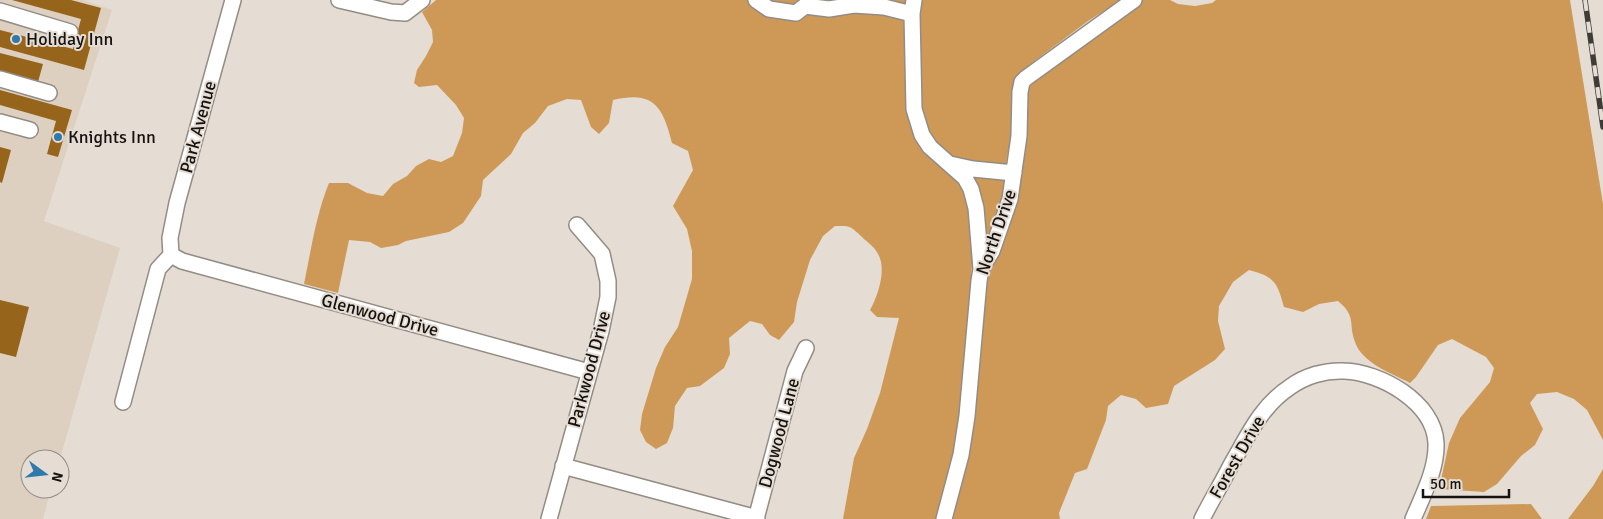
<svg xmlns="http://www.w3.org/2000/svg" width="1603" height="519" font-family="Signika,sans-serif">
<rect width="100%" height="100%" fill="#e5ddd4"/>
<!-- built -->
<path fill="#ddd0c1" d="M0,0h83l29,10 -68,211 76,27 -60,211h-30v30h21l-8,30h-43z"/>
<!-- forest -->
<path fill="#ce9956" d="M436,0h685l-33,21 -59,44 -10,13 -7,59 -5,19 -3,31 -7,31 -7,20 -18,26 -12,169 -23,86h-94l11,-61 13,-29 13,-36 19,-75 -22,-1 -7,-7c8,-14 17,-41 8,-56 -4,-8 -10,-11 -16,-17 -12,-11 -10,-11 -27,-11l-12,10 -13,24 -13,42 -3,20 -15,18 -9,-5 -8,-11 -12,-3 -21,17 1,16 -6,14 -24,18 -13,2 -12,18 -2,22 -6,15 -11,6 -10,-7 -6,-12 2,-16 14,-46 9,-21 13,-20 14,-48v-28l-5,-22 -14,-23 20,-36 -5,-19 -16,-8c-9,-36 -18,-53 -59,-43l-4,23 -10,11 -8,-7 -10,-27 -14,-1 -19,7 -13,17 -12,10 -12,21 -28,26 -2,16 -18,27 -14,9 -43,9 -8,4 -17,3 -11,-6 -21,-2 -11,53 -34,-9c7,-34 12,-69 25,-101h19l19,10 16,3 10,-12 14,-8 9,-10 13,-7 12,3 12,-6 9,-23 2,-15 -8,-13 -19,-20 -18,2 -5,-4 3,-13 9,-14 7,-14 -1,-12 -10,-18z
M1142,0h28l8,4 17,2 17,-3 4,-3h354l33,204v236l-16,-30 -13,-11 -17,-7 -20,2 -7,9 13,26 -8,16 -14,11 -24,28 -13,8 -45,-3 10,-46 11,-25 30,-36 4,-14 -8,-11 -34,-18 -14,6 -22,32 -6,6c-19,-10 -48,-20 -55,-41 -7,-19 2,-25 -17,-41l-19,3 -16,8 -19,-5c-7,-25 -9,-30 -35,-37l-16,12 -14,24 -1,15 7,28 -10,11 -41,26 -6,18 -22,4 -10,-9 -15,-4 -13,11 -2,14 -19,49 -12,4 -16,40 1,6h-110l37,-240 17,-43 13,-44 9,-43 1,-59 9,-13 16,-13z
M1603,469v50h-35l25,-33z
M1531,504l11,15h-116l5,-13z"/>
<!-- building -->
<path fill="#96641b" d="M12,0h59l30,8 -17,62 -84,-23v-17l73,19 8,-30z
M0,53l43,11 -5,18 -38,-10z
M0,90l72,20 -14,47 -11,-3 9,-33 -56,-16z
M0,147l11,3 -9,33 -2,-1z
M0,300l29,7 -13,50 -16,-4z"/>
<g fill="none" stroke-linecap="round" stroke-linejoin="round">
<!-- minor casing -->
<g stroke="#938c84" stroke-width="18">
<path id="minor" d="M339,0l52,12 14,1 17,-13
M756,0l13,9 27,4 9,-7 24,3 25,-4 30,2 28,7
M914,0l-2,14 2,95 8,26 8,12 35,31 6,11 5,19 5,61
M0,11l70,21
M0,79l49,14
M0,122l30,8
M950,164l23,5 41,4
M171,255l11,6 407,111
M171,255l-1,-17 7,-35 56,-203
M123,402l35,-133 13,-14
M563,466l194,52
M549,519l52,-188 7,-34v-16l-6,-27 -25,-29
M756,519l39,-148 11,-23
M944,519l17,-64 6,-39 12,-135 2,-12 11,-18 18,-52 9,-63 1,-44 2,-10 4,-4 108,-78
M1202,519c9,-18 20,-36 29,-54 17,-29 30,-59 59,-78 15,-11 35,-17 54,-16 36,1 90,31 92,72 1,26 -13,52 -23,76"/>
</g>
<!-- minor -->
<use href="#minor" stroke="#fff" stroke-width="15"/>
<!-- rail casing -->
<g stroke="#3f3b37" stroke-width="5.5">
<path id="rail" d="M1585,0l18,127"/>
</g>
<!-- rail -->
<use href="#rail" stroke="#e5ddd4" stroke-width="4" stroke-dasharray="11" stroke-linecap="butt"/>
</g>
<!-- markers -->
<g fill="#2f7aad" stroke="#e5ddd4" stroke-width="2">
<circle cx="16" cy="39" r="5"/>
<circle cx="58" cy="137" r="5"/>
</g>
<g text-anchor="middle" stroke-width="4" stroke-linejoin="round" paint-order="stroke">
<!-- poi labels -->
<g font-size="18" fill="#15120f" stroke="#e5ddd4" text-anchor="start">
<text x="26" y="45">Holiday Inn</text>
<text x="68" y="143">Knights Inn</text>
</g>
<!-- street labels -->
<g font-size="18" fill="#15120f" stroke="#e5ddd4">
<text transform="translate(198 127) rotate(-75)" y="6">Park Avenue</text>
<text transform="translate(996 232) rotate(-71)" y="6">North Drive</text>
<text transform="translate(380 315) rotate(15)" y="6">Glenwood Drive</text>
<text transform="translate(589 369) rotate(-75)" y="6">Parkwood Drive</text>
<text transform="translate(779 433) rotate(-75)" y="6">Dogwood Lane</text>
<text transform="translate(1237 457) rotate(-60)" y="6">Forest Drive</text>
</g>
</g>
<!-- north arrow -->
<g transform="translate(45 474) rotate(105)"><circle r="24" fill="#e5ddd4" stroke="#928c85"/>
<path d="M0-4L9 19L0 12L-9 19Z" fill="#2f7aad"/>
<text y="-8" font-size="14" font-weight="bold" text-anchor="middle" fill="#15120f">N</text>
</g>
<!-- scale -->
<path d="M1423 489v8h86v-8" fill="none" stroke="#15120f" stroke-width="2.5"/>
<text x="1430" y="489" font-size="15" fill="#15120f" stroke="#e5ddd4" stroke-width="4" paint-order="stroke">50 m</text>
</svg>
